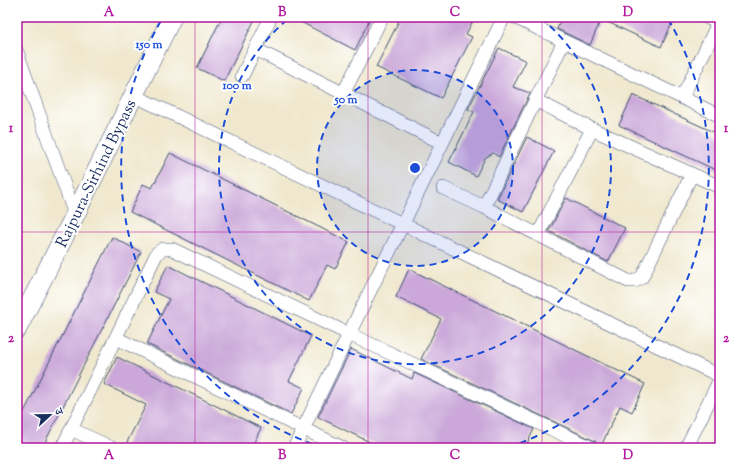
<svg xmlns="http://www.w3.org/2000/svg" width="737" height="465" font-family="'Sorts Mill Goudy','Noto Serif Devanagari',serif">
<rect width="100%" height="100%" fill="#fff"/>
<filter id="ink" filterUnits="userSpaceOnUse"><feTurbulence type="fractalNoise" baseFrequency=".025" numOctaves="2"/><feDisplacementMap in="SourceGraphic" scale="8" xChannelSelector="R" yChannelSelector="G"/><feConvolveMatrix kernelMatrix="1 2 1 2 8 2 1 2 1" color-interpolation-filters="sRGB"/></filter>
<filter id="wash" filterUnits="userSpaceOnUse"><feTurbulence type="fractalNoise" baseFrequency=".012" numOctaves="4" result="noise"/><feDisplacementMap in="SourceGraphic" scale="16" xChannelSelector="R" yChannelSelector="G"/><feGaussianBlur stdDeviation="0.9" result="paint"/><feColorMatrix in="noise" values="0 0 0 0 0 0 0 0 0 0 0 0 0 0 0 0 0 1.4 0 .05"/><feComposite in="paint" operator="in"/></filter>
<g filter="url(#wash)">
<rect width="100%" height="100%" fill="#f0e8ce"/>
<g id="blocks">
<!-- building -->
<path fill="#cba8d9" d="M222,17h34l-32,64 -27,-13z
M291,17h80l-16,33z
M401,17h74l-9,17 6,3 -31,61 -65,-31z
M562,17h113l-14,30 -60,-28 -11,26 -33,-16z
M499,48l27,13 -13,26 17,6 -31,64 -6,-4 -8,5 -9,18 -27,-14 25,-50 -6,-3z
M633,95l87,40v37l-101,-47z
M527,137l27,14 -31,61 -26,-13z
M170,153l179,89 -14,27 -8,-4 -18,36 -179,-89 13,-28 9,4z
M566,198l59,30 -17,34 -59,-31z
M112,237l29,15 -99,196h-25v-22z
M168,265l143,71 -22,45 15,7 -13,26 -144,-70 22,-45 -15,-7z
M409,269l236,115 -13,28 -12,-6 -20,42 -5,-7 -174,-82 20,-40 -45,-22z
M351,349l61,30 2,-6 120,56 -9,19h-143l-64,-31z
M117,357l144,71 -10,20h-127l22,-43 -42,-21z"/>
</g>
</g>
<g filter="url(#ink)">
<use href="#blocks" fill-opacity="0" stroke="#3b4b6f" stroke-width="1"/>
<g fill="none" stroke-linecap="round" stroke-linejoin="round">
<!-- minor casing -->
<g stroke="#3b4b6f" stroke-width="14">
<path id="minor" d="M514,17l206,99
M706,17l12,6
M255,49l187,94
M17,52l58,163
M242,76l29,-59
M343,94l39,-77
M133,95l587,281
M682,98l38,-79
M535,100l57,29 -54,106
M592,129l128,58
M443,188l41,19 144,74h7l7,-4 50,-103
M484,207l80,-166
M116,338l227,110
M71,429l41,19
M62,448l95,-195 6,-4h9l177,85 155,-317
M294,448l55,-114 243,114
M686,448l34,-69"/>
</g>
<!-- secondary casing -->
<g stroke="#3b4b6f" stroke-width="20">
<path id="secondary" d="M17,329l58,-114 97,-198"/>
</g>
<!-- minor -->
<use href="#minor" stroke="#fff" stroke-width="13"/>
<!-- secondary -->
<use href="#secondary" stroke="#fff" stroke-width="19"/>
</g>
</g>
<!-- grid -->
<path fill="none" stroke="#b5179e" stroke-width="1" stroke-opacity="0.55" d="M195,17v431M368,17v431M542,17v431M17,232h703"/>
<!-- distance rings -->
<circle cx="415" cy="168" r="98" fill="#1d4ed8" fill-opacity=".12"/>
<g fill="none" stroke="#1d4ed8" stroke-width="2" stroke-dasharray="7 5">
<circle cx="415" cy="168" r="98"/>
<path d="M541 18A196 196 0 1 1 289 18"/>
<path d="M324 448A294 294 0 0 1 162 19M668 19A294 294 0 0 1 506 448"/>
</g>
<g text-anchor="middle" stroke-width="4" stroke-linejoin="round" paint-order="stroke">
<!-- street labels -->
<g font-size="16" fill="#1b2f5e" stroke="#fff">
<text transform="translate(95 173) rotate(-64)" y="6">Rajpura-Sirhind Bypass</text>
</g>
</g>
<circle cx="415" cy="168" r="6" fill="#1d4ed8" stroke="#fff" stroke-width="2"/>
<g font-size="12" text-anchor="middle" font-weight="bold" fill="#1d4ed8" stroke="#fff" stroke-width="4" stroke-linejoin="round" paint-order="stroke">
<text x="149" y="48">150 m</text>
<text x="237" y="89">100 m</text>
<text x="346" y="103">50 m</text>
</g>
<!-- margin -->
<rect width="737" height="465" fill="none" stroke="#fff" stroke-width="44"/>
<!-- north arrow -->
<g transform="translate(50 415) rotate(68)" stroke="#ffffff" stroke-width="3" paint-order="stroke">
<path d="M0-3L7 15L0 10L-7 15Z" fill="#1b2f5e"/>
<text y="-6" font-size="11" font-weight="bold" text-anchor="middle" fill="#1b2f5e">उ</text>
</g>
<rect x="22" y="22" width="693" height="421" fill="none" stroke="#b5179e" stroke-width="1.5"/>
<g font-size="13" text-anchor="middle" font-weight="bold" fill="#b5179e">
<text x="109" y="16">A</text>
<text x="282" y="16">B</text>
<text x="455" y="16">C</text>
<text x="628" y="16">D</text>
<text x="11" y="132">1</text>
<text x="726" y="132">1</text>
<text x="11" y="342">2</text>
<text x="726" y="342">2</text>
<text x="109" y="459">A</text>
<text x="282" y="459">B</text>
<text x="455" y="459">C</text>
<text x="628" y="459">D</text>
</g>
</svg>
